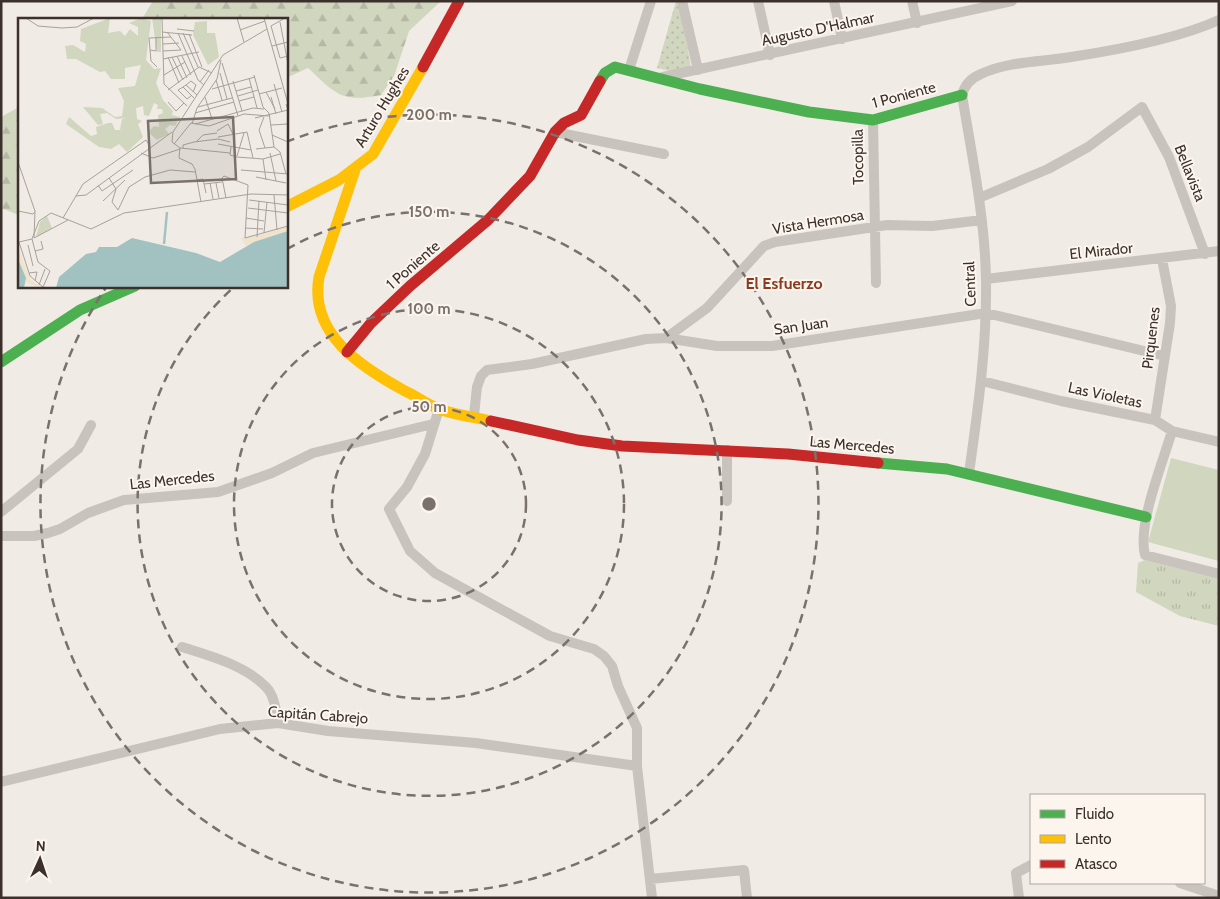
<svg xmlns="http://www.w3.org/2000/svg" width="1220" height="899" font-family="Cabin,sans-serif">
<defs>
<pattern id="grass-dots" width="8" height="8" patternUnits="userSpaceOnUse" patternTransform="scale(1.25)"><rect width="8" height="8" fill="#d1d6bf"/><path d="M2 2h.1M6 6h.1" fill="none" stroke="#b4b8a4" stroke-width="1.8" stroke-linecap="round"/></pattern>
<pattern id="forest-firs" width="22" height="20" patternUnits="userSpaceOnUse" patternTransform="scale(1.25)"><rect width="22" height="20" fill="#d1d6bf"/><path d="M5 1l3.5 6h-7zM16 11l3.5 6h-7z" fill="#b4b8a4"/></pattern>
<pattern id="park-tufts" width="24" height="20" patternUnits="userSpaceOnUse" patternTransform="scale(1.25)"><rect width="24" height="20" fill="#d1d6bf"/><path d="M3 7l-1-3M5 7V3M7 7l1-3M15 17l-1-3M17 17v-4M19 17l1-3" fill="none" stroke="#b4b8a4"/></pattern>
</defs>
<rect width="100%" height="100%" fill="#f0ebe5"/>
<!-- grass -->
<path fill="url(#grass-dots)" d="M676,1h3l12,67 -17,4 -17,-4z"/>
<!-- forest -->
<path fill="url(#forest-firs)" d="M153,1h288l-32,30 -15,45 -13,19c-40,8 -45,-1 -73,-27l-22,10v-59h-144z
M19,107v108l-18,-7v-91z"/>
<!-- park -->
<path fill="url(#park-tufts)" d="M1145,560l74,19v47l-39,-10 -44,-24 2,-29z"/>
<!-- garden -->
<path fill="#d1d6bf" d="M1171,458l48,12v91l-71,-19z"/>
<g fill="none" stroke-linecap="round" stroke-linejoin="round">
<!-- street -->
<path stroke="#c9c3be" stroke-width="10" d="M682,1l16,69
M758,1l12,54
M834,1l8,38
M912,1l5,22
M629,70l22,-69
M663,77l349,-76
M873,120l3,163
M555,132l109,22
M979,198l69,-29 40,-22 54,-40 27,50 36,97
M986,279l233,-28
M666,338l41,-30 57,-62 11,-4 112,-17 45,1 50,-6
M982,381l79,20 94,19 17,11 47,11
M439,409l-14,45 -18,33 -18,22 21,42 25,22 115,63 44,13 10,7 8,10 6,20 19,42v38l15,132
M474,415l3,-28 4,-11 6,-6 45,-6 114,-25 20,-1 51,8h55l214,-33 179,43
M1155,420l15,-97 1,-17 -9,-47
M1172,431c-9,31 -35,94 -27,124l74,19
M969,473c9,-64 18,-127 17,-193 -1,-62 -14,-124 -24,-185 3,-11 9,-17 19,-21 28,-13 61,-12 90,-17 46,-7 106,-18 148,-37
M727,501v-51
M1,512l77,-63 13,-24
M1,536h33l14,-3 12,-4 28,-16 36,-13 94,-8 54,-19 41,-20 120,-29
M182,647c28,9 63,18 84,40 9,9 10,25 12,36
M1,782l219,-53 58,-6 50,8 148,12 161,23
M650,879l94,-9 3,28
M1180,883l39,13
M1019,898l-3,-25 15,-8"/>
<!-- fast -->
<path stroke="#4caf50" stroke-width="11" d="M600,81l5,-8 10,-6 85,22 109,23 64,8 89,-25
M1,362l79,-52 55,-24
M878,463l69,6 199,48"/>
<!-- slow -->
<path stroke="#ffc107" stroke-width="11" d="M355,170l-36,107c-10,57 42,90 86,114 11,5 22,13 34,18 16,6 35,8 52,12
M286,207l53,-27 34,-26 50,-87"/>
<!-- jam -->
<path stroke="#c62828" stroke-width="11" d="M423,67l36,-66
M347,352l24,-29 39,-37 78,-66 42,-44 25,-44 9,-9 17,-8 19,-34
M491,421l87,19 44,6 166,8 90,9"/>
</g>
<!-- distance rings -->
<g fill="none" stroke="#7a716c" stroke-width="2.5" stroke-dasharray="9 6">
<circle cx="429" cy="504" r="97"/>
<circle cx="429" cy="504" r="195"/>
<path d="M287 249A292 292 0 1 1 234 287"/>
<path d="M286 142A389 389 0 1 1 107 286"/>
</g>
<g text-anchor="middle" stroke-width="4" stroke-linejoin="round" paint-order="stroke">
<!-- street labels -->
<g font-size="15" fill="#3b302b" stroke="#fbf5ee">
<text transform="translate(818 29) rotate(-12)" y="5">Augusto D'Halmar</text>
<text transform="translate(904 95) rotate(-15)" y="5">1 Poniente</text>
<text transform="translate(382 107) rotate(-59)" y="5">Arturo Hughes</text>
<text transform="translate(858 157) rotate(-91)" y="5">Tocopilla</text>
<text transform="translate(1190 173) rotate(68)" y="5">Bellavista</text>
<text transform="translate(818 222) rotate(-9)" y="5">Vista Hermosa</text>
<text transform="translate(1101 251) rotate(-6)" y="5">El Mirador</text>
<text transform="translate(413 265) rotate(-41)" y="5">1 Poniente</text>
<text transform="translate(970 284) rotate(-92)" y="5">Central</text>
<text transform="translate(801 326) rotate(-8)" y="5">San Juan</text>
<text transform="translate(1151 338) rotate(-83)" y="5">Pirquenes</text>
<text transform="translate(1105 395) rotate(12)" y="5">Las Violetas</text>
<text transform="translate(852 445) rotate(5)" y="5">Las Mercedes</text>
<text transform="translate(172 480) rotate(-6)" y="5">Las Mercedes</text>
<text transform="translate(318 715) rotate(4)" y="5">Capitán Cabrejo</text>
</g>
<!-- neighbourhood labels -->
<g font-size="16" font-weight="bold" fill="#8c3b22" stroke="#fbf5ee">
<text x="784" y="289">El Esfuerzo</text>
</g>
</g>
<!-- overview -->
<g transform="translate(18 18)">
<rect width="270" height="270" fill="#f0ebe5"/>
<path d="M134,0h9v34h-4zM189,3v12h8l4,24 -11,8 -15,-30 2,-13zM29,198l5,12 -16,9 4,-15z" fill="#d1d6bf"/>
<path d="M92,0l-2,15 12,-2 5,5 5,-7 8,7v-9l-9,-4 12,-5 10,3 -5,39 8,9 7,-1 -5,15 7,17 10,11 -1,4 8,2 -5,9 -5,-1 -5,4 4,5 -12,6 -9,-8 6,-6 5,1 -1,-12 5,-2 -1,-4h-5l1,-4 -4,-2 -5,13 -5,-1 -1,-9 -7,2 1,11 5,2 -4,3 5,13 -16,15 -8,-8 -8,5 -12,-2 -33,-23 3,-7 22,19 6,-2 -1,-7 12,-4h4l3,7h5l2,-11 4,-1 -10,1 -9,-6 -7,1 3,10 -5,1 -15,-18 19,1 13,9 7,-1 2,-15 -6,-13 17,-2 6,-21 -16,3v11h-14l-6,-8 -5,1 -24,-13h-9l-2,-13 8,-1 12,7 1,-8 -6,-3 1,-12z" fill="#d1d6bf"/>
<path d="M268,205l2,8 -42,15 -5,-8 22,-4 23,-8zM0,229l12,32 11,9 -14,-5 -9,-24z" fill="#efe3cc"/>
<path d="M270,213v57h-232l3,-11 27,-23 10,-2 3,-5h18l15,-9 64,15 24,9 34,-20zM0,241l8,19 -2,10h-6z" fill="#a1c2c1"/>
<path fill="none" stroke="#a1c2c1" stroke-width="2.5" d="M146,226l3,-32"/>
<path fill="none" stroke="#a8a09b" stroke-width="1" d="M8,0l12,8 24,2 15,-1 17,-9M144,0l2,66 23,22M219,0l7,24M246,0l24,86M267,0l-14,8 9,32 8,-2M262,4l8,42M159,11l17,2M222,12l25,-9M144,14l30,3M160,15l20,47 6,5M165,15l15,34M171,16l13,33M145,26l16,-1M254,28l16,-4M132,32l6,1v-14M145,33l18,-1 -14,-18M159,38l10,22M164,38l9,19M150,39l11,26M154,39l11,23M145,41l36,-7M204,45l16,53M139,49l-6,-6 -2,-23 22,-1M202,55l7,26M146,57l21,-13M236,57l9,32 6,6 5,34M231,60l8,30M198,62l6,20M215,63l9,30M182,64l9,-12M256,66l8,28M168,67l5,-4 5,4 -3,7M165,69l-5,3 9,9 4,-3M194,71l43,-12M150,72l31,-23 13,6M218,73l15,-4M248,74l9,17M241,76l23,-6M220,78l20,-6M187,79l7,22M253,79l5,17M176,80l-11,-11 3,-2 11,10M221,83l15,-4M150,84l8,9 8,-8M180,89l34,-9M177,95l39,-11M246,99l-5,13 6,18M237,100l33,-8 -2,-6M174,106l5,-16 20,-29 4,-19M177,106l58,-16 11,1M253,107l17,-1M199,113l11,-7 5,10M254,117l16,7M200,119l29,-5 6,26M179,123l6,-6 14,-2M156,126l17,-21 18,3 35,-12 25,2M200,126l33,6M213,129l-1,8 7,2 26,2 17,-5M256,129l6,5 6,22M162,130l-1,10 13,6 3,5 6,33M165,130v-3l11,-3 24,-3 12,3M238,131l18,-2M123,135l12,5 27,-9M212,135l-50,-5 -8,-6 1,-10 50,-77 44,-26M252,135l6,28M219,138l7,-23M245,141l3,21M0,144l17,49 -1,27M223,152l47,4M238,159l30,6M91,160l7,11 -4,13 6,8M178,162l7,-1 3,14M192,165l3,16M198,165l3,15M186,166l18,-2M80,167l4,6 31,-21M256,177l3,35M58,178l10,-1 86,-63M208,180l-4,-20 2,-2 24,9 -3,53 43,-12M231,182l39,5M85,183l22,-21M230,190l40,5M100,192l11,-23 16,-10 25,-7 25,2M0,193l15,3 2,-2M45,200l20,-34 63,-44 4,6M228,200l18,3M227,210l18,1M246,215l3,-31M239,219l2,-36M16,220l34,-18M14,221l-13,3 11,34 13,11 7,-16 -12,-9 -6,-23 7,-18 12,-8 40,16 33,-16 127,-19 37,1M10,227l5,21M17,233l8,-2 -2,-8M11,255l8,-1 -2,9M21,267l6,-16"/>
<path fill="#7a716c" fill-opacity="0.15" stroke="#7a716c" stroke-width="2.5" d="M215,99l3,62 -85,4 -3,-62z"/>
<rect width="270" height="270" fill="none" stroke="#3b302b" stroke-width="2.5"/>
</g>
<circle cx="429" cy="504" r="8" fill="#7a716c" stroke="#fbf5ee" stroke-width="2.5"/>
<g font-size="15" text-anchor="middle" font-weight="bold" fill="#7a716c" stroke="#fbf5ee" stroke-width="4" stroke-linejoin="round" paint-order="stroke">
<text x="429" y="120">200 m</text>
<text x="429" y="217">150 m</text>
<text x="429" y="314">100 m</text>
<text x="429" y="412">50 m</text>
</g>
<!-- border -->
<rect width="1220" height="899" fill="none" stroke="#3b302b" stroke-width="5"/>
<!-- legend -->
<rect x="1030" y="794" width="175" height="90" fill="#fbf5ee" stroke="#aea6a0"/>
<rect x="1040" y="810" width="25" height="8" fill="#4caf50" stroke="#aea6a0"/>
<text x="1075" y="819" font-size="15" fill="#3b302b">Fluido</text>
<rect x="1040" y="835" width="25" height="8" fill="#ffc107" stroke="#aea6a0"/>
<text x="1075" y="844" font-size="15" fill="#3b302b">Lento</text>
<rect x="1040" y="860" width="25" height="8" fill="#c62828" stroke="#aea6a0"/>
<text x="1075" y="869" font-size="15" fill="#3b302b">Atasco</text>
<!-- north arrow -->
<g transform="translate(40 859) rotate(3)" stroke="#fbf5ee" stroke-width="4" paint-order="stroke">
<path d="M0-4L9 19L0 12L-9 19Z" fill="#3b302b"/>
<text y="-8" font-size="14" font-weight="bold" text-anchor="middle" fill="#3b302b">N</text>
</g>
</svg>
